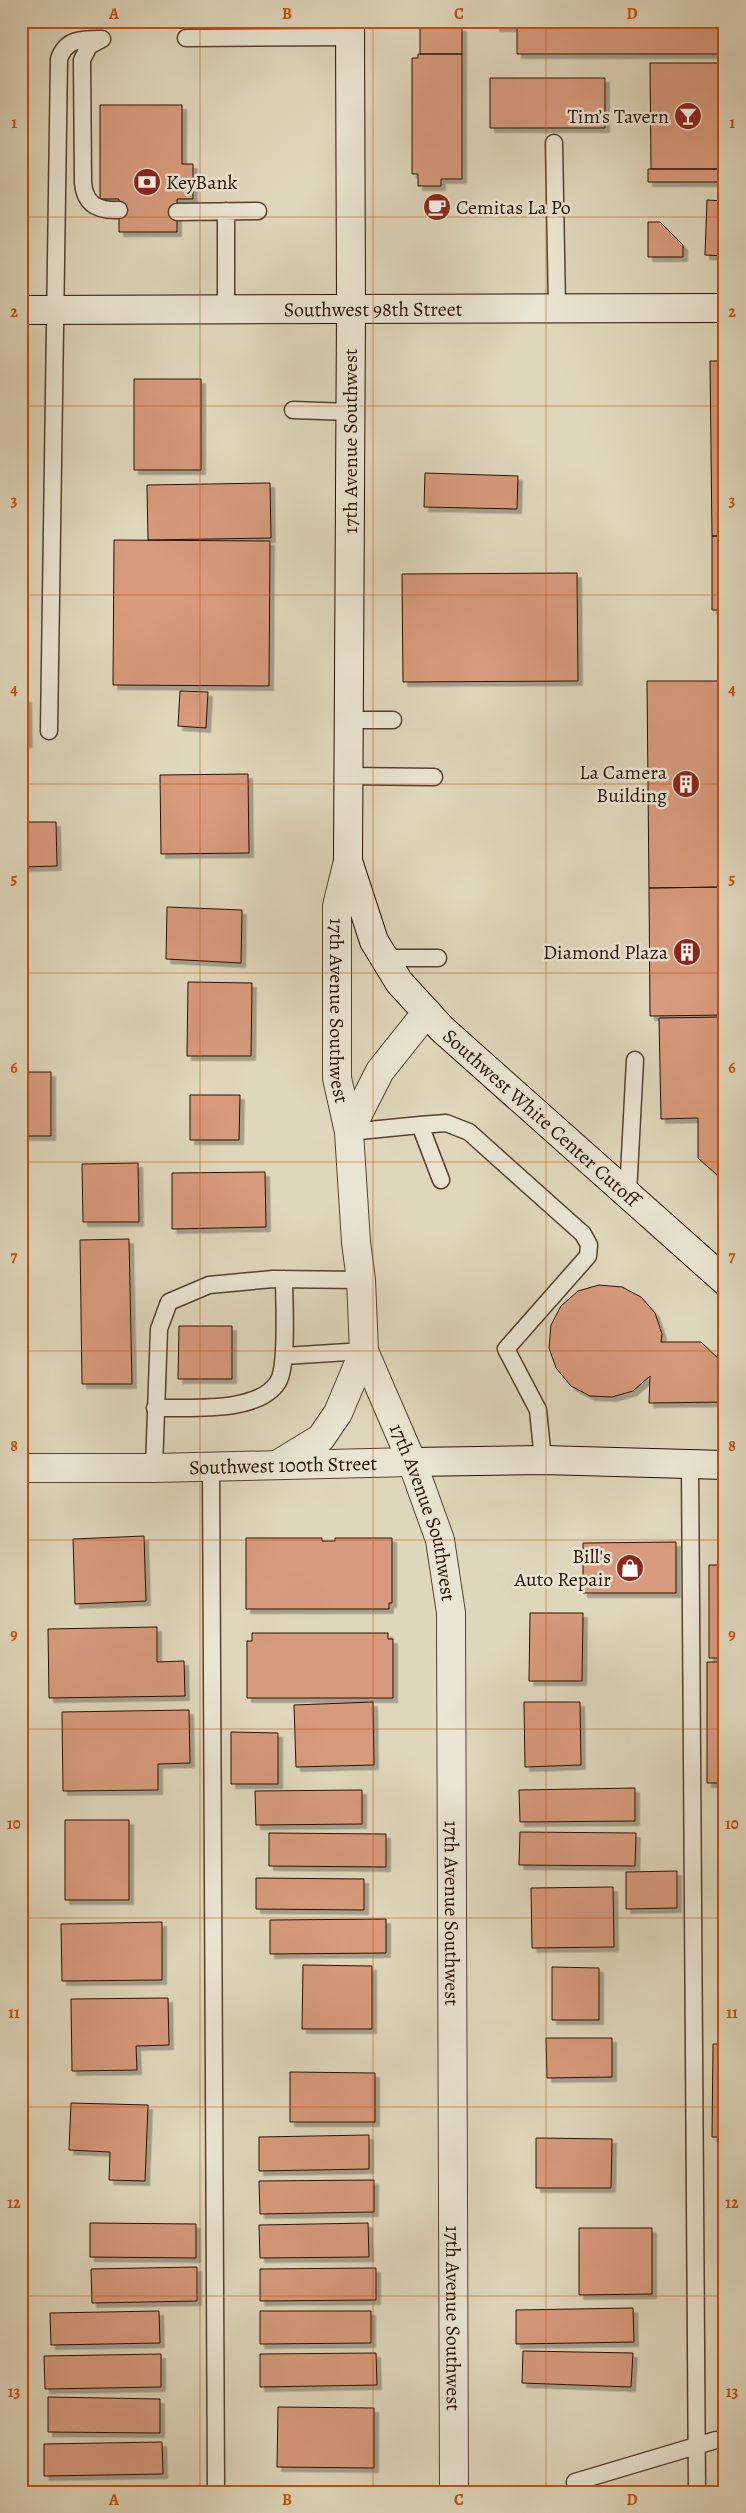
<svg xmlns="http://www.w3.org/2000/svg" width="746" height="2513" font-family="Alegreya,serif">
<defs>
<filter id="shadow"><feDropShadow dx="4.5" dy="4.5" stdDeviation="0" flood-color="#0004"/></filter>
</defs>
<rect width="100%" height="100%" fill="#dfd7bc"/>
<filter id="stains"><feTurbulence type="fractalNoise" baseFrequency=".004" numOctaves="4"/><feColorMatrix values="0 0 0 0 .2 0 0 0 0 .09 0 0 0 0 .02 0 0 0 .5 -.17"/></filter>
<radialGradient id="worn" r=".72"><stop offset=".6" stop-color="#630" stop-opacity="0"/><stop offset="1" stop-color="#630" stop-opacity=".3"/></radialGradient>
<!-- building -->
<path fill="#d79a7c" stroke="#280f00" filter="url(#shadow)" d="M495,21h230v33h-208v-27h-22z
M420,27h42v27h-42z
M418,54h44v125h-21v7h-23v-12h-6v-116h6z
M650,63h75v106h-74z
M490,78h115v50h-115z
M100,105h82v59h11v35h-16v33h-58v-33h-19z
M648,169h77v13h-77z
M707,200l18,1v55l-20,-1z
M648,222h12l23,23v12h-35z
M710,361h15v175h-13z
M134,379h67v91h-67z
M425,473l93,3 -1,33 -93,-2z
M270,483l1,55 -123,2 -1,-55z
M712,536h13v74h-13z
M114,540l156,1 -1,145 -156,-1z
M577,573l1,108 -175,1 -1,-108z
M647,681h78v206l-76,1z
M180,691l28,1 -2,36 -28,-2z
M21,698h6l1,45h-7z
M248,774l1,79 -88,1 -1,-79z
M21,822h35l1,44 -36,1z
M725,887v128l-75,1 -1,-128z
M167,907l75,3 -1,53 -75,-4z
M188,982l64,1 -1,73h-64z
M725,1017v165l-27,-24v-40l-37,1 -2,-101z
M21,1072h30v64h-30z
M190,1095h50l-1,45h-49z
M138,1163l1,59h-56l-1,-58z
M265,1172l1,55 -94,2v-56z
M129,1239l3,145h-50l-2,-144z
M599,1285l23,2 19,10 14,16 7,21 -1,8h40l24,23v37l-76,1 1,-27 -17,15 -21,6 -22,-1 -19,-10 -15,-18 -7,-20 2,-23 10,-19 17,-15z
M179,1326h53v53h-54z
M144,1536l2,65 -71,3 -2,-65z
M246,1538h76v3h13v-3h57v65h-3v6h-143z
M676,1542v51h-93v-50z
M709,1565h16v93h-16z
M530,1613h53l-1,68h-53z
M157,1627v35l27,-1 1,35 -136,2 -1,-69z
M252,1633h136v6h5v59h-146v-57h5z
M707,1662h18v121h-18z
M373,1702l1,63 -78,2 -2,-62z
M524,1702h56l1,63 -56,2z
M189,1710l1,53 -32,1v26l-95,1 -1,-79z
M231,1732l47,1v51h-47z
M635,1788v33l-115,1 -1,-32z
M362,1790v34l-106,1 -1,-34z
M65,1820h64v80h-64z
M520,1832l116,1 -1,33 -116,-1z
M269,1833l117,1v33l-117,-1z
M677,1871v37l-51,1v-37z
M256,1878l108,1v31l-108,-1z
M613,1887l1,60 -82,1 -1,-60z
M386,1919v34l-116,1v-34z
M162,1922v58l-100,1 -1,-57z
M303,1965l69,1v63h-70z
M552,1967l47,1v52h-47z
M168,1998l1,47 -33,1 1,24 -65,1 -1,-72z
M546,2038h66v39l-65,1z
M713,2044h12v93h-13z
M290,2072l85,1v49h-85z
M71,2103l77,2 -3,76 -36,-1 1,-28 -41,-2z
M369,2135v34l-110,2v-34z
M536,2138l76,1 -1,49h-75z
M374,2180v32l-114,2 -1,-33z
M90,2223l106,1v34l-106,-1z
M368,2223l1,34 -109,1 -1,-33z
M579,2228h73v66l-73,1z
M197,2267v34l-105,2 -1,-34z
M376,2268v32l-116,1v-32z
M633,2308l1,34 -118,2v-34z
M159,2311l1,32 -109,2 -1,-32z
M260,2311h111v32l-111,1z
M523,2351l110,2 -2,34 -109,-4z
M376,2353l1,32 -117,2v-33z
M161,2354v33l-116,2 -1,-33z
M48,2397l112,2v34l-112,-1z
M278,2407l96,1v60l-97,-1z
M162,2442l1,32 -119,2v-32z
M162,2486v6h-110l-1,-4z"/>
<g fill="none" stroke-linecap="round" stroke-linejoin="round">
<!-- lane casing -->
<g stroke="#56412f" stroke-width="19">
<path id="lane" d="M186,38l164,-1
M102,39l-13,7 -7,14 1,123c2,22 16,28 36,27
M554,143l3,165
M177,212l81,-1
M226,310v-99
M293,410l57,2
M348,720h45
M49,731l10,-672c7,-21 24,-20 43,-20
M348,776l86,1
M384,958h54
M420,1125l26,-2 23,9 114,102 6,11 -1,11 -82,93 32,61 5,50
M349,1132l71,-7 21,55
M628,1194l7,-134
M284,1356l80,-5
M155,1408c33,-1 103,6 123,-26 10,-16 6,-81 6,-103
M211,1465l5,1027
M690,1465l7,1027
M154,1468l5,-139 10,-27 40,-17 64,-6 88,1
M575,2482l141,-42h9"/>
</g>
<!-- street casing -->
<g stroke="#56412f" stroke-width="30">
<g id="street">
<path id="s1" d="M348,861l-11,45v172l12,54 7,110 5,38 3,71 48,111 28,78 11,73 3,879"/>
<path d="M349,1132l31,-61 47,-59"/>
<path d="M280,1463l41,-25 17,-25 26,-62"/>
<path id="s2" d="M21,1468h133l258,-6"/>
</g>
</g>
<!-- secondary casing -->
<g stroke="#280f00" stroke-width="30">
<g id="secondary">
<path id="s3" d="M350,21l1,288 -3,552 26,80 25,41 43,47 283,252"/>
<path id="s4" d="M21,310l704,-2"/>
<path d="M412,1462l131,-2 182,5"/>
</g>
</g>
<!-- lane -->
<use href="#lane" stroke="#eae5d3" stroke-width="16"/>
<!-- street -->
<use href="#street" stroke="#eae5d3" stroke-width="28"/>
<!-- secondary -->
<use href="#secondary" stroke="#eae5d3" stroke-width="28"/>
</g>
<!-- grid -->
<path fill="none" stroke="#cb4e0a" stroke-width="1" stroke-opacity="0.55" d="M200,21v2471M373,21v2471M546,21v2471M21,217h704M21,406h704M21,595h704M21,784h704M21,973h704M21,1162h704M21,1351h704M21,1540h704M21,1729h704M21,1918h704M21,2107h704M21,2296h704"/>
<!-- icons -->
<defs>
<g id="bar-disc" transform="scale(1.4375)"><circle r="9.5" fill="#8f2418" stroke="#eae5d3"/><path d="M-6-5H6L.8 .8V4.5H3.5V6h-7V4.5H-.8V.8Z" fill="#fff"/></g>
<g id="bank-disc" transform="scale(1.4375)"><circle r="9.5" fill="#8f2418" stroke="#eae5d3"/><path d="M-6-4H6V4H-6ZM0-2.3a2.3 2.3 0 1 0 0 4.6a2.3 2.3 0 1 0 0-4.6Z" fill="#fff"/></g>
<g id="cafe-disc" transform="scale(1.4375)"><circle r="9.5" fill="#8f2418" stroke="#eae5d3"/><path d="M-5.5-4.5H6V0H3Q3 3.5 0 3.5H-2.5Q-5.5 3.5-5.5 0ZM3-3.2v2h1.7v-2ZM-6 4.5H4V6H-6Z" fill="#fff"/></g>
<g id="building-disc" transform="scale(1.4375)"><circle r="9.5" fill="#8f2418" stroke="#eae5d3"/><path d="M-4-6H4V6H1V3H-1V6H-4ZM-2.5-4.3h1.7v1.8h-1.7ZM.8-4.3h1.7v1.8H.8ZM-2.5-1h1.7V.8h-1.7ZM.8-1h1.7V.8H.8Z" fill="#fff"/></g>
<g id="shop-disc" transform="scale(1.4375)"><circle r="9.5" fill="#8f2418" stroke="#eae5d3"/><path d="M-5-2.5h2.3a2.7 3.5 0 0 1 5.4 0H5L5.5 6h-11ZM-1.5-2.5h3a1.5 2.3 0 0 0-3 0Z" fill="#fff"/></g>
</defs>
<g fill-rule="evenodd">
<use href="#bar-disc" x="688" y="116"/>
<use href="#bank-disc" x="147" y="182"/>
<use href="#cafe-disc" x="437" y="207"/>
<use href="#building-disc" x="686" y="784"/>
<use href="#building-disc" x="687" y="952"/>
<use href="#shop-disc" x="630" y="1568"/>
</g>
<g text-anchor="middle" stroke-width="5" stroke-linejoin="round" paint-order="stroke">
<!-- poi labels -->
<g font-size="20" fill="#280f00" stroke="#eae5d3" text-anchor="end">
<text x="669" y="123">Tim’s Tavern</text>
<text x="166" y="189" text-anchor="start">KeyBank</text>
<text x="456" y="214" text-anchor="start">Cemitas La Po</text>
<text x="667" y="779">La Camera<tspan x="667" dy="23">Building</tspan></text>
<text x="668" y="959">Diamond Plaza</text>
<text x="611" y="1563">Bill's<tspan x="611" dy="23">Auto Repair</tspan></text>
</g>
<!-- street labels -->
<g font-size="20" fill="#280f00" stroke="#eae5d3">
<text dy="7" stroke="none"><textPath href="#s4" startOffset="352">Southwest 98th Street</textPath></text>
<text transform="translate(350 441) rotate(-90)" y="7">17th Avenue Southwest</text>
<text dy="7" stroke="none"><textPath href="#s1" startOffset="151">17th Avenue Southwest</textPath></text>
<text dy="7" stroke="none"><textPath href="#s3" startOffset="1169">Southwest White Center Cutoff</textPath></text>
<text dy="7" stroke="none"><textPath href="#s2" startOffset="262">Southwest 100th Street</textPath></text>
<text dy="7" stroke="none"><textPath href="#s1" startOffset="666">17th Avenue Southwest</textPath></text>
<text dy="7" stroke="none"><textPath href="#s1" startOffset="1071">17th Avenue Southwest</textPath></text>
<text dy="7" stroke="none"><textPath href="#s1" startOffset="1476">17th Avenue Southwest</textPath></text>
</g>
</g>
<!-- margin -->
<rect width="746" height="2513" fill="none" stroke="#dfd7bc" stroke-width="55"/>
<rect x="28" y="28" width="690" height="2458" fill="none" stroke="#cb4e0a" stroke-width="2"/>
<g font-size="16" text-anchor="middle" font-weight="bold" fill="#cb4e0a">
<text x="114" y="19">A</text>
<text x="287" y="19">B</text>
<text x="459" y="19">C</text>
<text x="632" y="19">D</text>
<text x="14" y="128">1</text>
<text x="732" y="128">1</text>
<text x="14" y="317">2</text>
<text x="732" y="317">2</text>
<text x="14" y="506">3</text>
<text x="732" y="506">3</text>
<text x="14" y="695">4</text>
<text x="732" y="695">4</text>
<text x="14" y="884">5</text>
<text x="732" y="884">5</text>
<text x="14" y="1073">6</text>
<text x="732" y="1073">6</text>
<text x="14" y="1262">7</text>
<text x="732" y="1262">7</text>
<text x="14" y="1451">8</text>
<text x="732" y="1451">8</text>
<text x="14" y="1640">9</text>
<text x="732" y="1640">9</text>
<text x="14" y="1829">10</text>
<text x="732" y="1829">10</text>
<text x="14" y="2018">11</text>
<text x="732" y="2018">11</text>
<text x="14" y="2208">12</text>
<text x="732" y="2208">12</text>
<text x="14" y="2397">13</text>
<text x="732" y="2397">13</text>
<text x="114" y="2505">A</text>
<text x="287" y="2505">B</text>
<text x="459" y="2505">C</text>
<text x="632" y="2505">D</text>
</g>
<rect width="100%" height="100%" filter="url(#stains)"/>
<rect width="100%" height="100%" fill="url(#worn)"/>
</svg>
